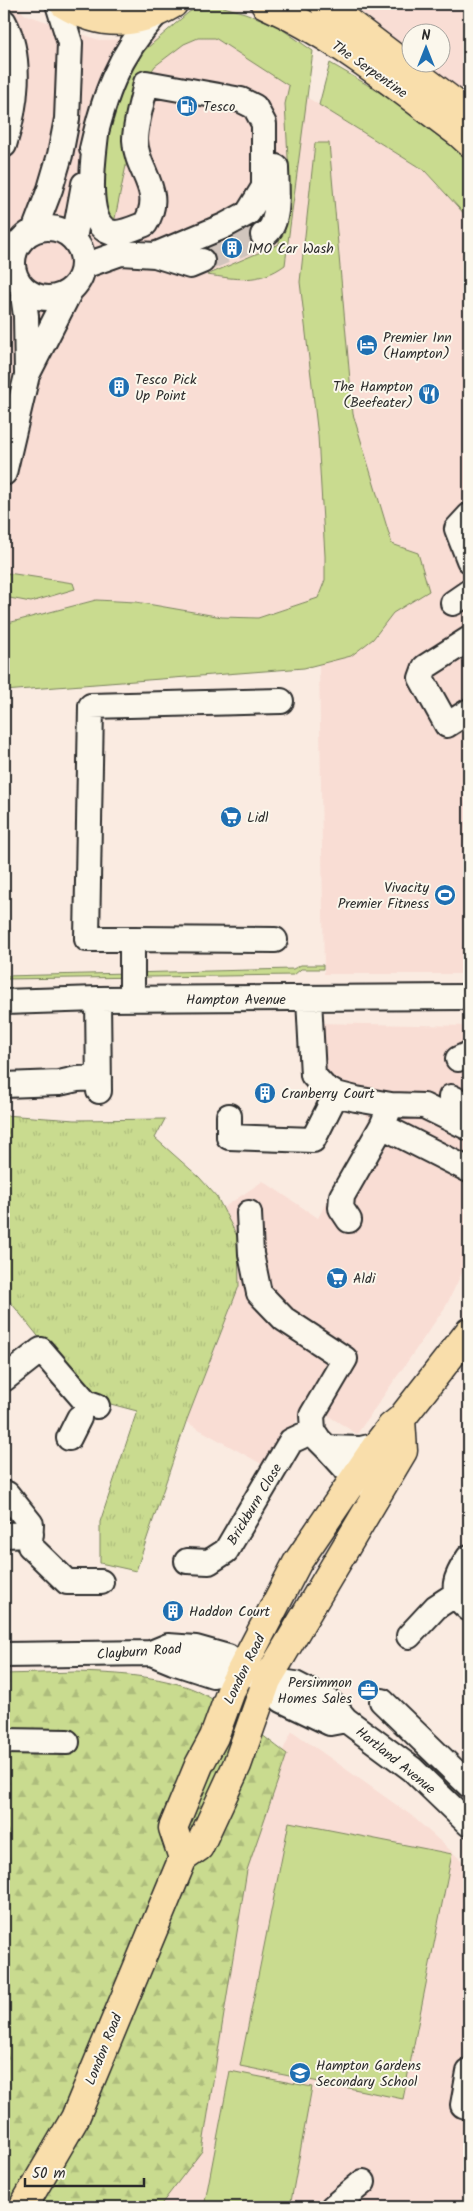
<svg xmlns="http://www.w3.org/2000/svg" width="473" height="2211" font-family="Kalam,sans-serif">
<defs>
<pattern id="forest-firs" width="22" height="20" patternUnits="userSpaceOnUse" patternTransform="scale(1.25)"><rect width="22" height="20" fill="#c9db8f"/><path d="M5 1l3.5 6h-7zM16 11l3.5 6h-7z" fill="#adbc7c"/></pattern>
<pattern id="park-tufts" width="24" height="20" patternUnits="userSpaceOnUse" patternTransform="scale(1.25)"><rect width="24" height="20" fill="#c9db8f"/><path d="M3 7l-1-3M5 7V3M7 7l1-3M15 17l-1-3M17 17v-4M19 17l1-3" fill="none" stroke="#adbc7c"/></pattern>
</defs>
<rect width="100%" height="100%" fill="#faebe1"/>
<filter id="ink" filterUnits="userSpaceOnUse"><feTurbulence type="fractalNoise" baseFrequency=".02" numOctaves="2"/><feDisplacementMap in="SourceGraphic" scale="10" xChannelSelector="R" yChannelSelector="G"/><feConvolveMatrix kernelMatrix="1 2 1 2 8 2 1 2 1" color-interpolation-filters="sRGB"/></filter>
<g filter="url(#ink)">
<!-- built -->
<path fill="#f9ddd4" d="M4,4h12l8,10 75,26 116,-2 104,67 106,66 44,48v755h-145l-6,-375 -60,19 -36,-1 -86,-15 -40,-2 -92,24z
M352,4h117v99l-47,-40 18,-1v-30h-30v21z
M315,1023l154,3v232l-23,48 -89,128 -49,-31 -41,64 -81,-45 53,-136 -1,-48 -15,-30 40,-27 55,37 52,-99 -52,-46z
M292,1731l120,85 57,51v340h-406l11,-15z"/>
<!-- green -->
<path fill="#c9db8f" stroke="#7a835d" d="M220,6l25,7 31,12 37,26 -28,214c-26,19 -49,14 -78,10l72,-31 1,-32 7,-9 2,-28 -4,-71 4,-18 -74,-48h-17l-14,6 -29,22 -12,18 -29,139 -8,-8 -5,-41 10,-73 27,-45 51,-44 10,-5z
M330,63c49,28 97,57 139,96v60l-44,-48 -106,-66z
M315,143h14l24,271 39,130 26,9 11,38 -36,22 -20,26 -22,17 -47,12 -300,23v-67l92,-24 40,2 86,15 36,1 60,-20 7,-18v-24l-7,-120 -18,-154z
M8,573l65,10 2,6 -44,13 -27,-5v-16z
M301,965h22v4h-22l-7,6 -290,4v-3l289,-7z
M289,1822l163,32 -49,245 -163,-33z
M230,2071l82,16 -22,120h-86z"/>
<!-- forest -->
<path fill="url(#forest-firs)" stroke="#7a835d" d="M75,1672c37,1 75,3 110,14 30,9 76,49 102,68l-40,116 -45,281 -43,56h-155v-533z"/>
<!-- park -->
<path fill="url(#park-tufts)" stroke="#7a835d" d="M4,1115l71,5 90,-1 -10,19 44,39 18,20 21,41 1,48 -53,136 -50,149 -36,-8v-41l37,-111 -49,-13 -84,-104z"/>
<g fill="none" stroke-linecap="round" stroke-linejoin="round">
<!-- minor-tunnel -->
<path stroke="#d1c5bd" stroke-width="24" stroke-dasharray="24 12" stroke-linecap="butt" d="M202,261l61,-26"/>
<!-- minor casing -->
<g stroke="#2b2b2b" stroke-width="28">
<path id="minor" d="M4,22c19,36 12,85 0,123
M92,149c12,-53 26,-93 63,-134
M13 263a35 35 0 1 1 70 0a35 35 0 1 1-70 0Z
M34,231l16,-42 10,-34 7,-36 3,-76 -12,-39
M263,235c19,-8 13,-51 13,-68
M74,239l10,-55
M155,255l35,11 12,-5
M84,266l37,-13 34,2 69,-29 24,-13 16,-26v-63l-9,-17 -14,-7 -95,-17c-3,16 -11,41 -11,57 1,32 31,51 10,84 -8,3 -21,9 -30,9 -34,-2 -21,-78 -19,-99
M22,287l4,29 1,57
M4,473l23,-98 43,-84
M469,516l-12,13 12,31
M453,603l16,-11
M469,639l-44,28 -4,11 26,47 22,-14
M132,939h-45l4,-233 190,-5
M98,999l1,92
M132,999v-60l143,1
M309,999l4,76 11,12 12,7 20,5 35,6 33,1 45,22
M4,1002l94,-3 371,-2
M458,1059l11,-5
M4,1085l55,-2 18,-4 22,-1
M451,1097l18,9
M229,1116v21l84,3 23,-46
M382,1126l87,44
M249,1213l2,41 8,39 25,26 61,40 -33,56 1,16
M349,1220l-8,-12 1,-12 40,-70 9,-21
M4,1379l37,-29 45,52 11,4
M69,1438l10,-20
M370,1488l-23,-18 -20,-22 34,1 16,-4
M4,1494h3l24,30 -1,22 37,36h34
M4,1535l27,-1
M469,1557c-13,19 -22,35 0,52
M187,1561l22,1 17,-11 65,-110 22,-10 6,9 8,8
M409,1636l27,-29 20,-13
M151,1653l22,9 40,13 29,-5
M4,1655l147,-2 17,-7 28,2 32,9 14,13 25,10 28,4 35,18 16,18 66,49 57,55
M267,1680l15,20 48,23 16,-3
M382,1701l87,84
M4,1741l63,1
M469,2072l-6,33 6,2
M333,2207l30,-25"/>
</g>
<!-- major casing -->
<g stroke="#2b2b2b" stroke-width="31">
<path id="major" d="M64,4c37,23 72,22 109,0
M265,4c71,32 132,83 194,129l10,9
M324,4l145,110
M183,1858l-10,-30 26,-63 15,-28 18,-49 65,-125 80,-118 14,-18 10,-8 68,-87
M23,2207l52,-89 108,-260 16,-11 38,-82 30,-85 136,-229 -2,-32"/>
</g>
<!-- minor -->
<use href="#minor" stroke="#fbf7ec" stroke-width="24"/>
<!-- major -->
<use href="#major" stroke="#f9deab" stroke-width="28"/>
</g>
</g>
<!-- icons -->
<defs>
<g id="fuel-disc" transform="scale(1.125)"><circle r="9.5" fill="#1f6fb2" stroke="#fbf7ec"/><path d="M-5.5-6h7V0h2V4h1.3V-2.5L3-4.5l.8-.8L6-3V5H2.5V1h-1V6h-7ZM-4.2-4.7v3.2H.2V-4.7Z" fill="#fff"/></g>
<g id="building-disc" transform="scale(1.125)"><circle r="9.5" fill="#1f6fb2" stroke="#fbf7ec"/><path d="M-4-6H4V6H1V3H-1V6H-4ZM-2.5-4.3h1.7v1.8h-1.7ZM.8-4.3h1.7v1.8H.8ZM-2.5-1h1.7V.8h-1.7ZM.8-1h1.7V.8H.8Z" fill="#fff"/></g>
<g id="hotel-disc" transform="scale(1.125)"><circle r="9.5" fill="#1f6fb2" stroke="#fbf7ec"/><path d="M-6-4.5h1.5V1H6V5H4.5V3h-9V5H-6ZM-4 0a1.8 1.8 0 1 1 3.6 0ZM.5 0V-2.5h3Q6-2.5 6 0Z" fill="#fff"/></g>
<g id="restaurant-disc" transform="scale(1.125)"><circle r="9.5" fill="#1f6fb2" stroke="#fbf7ec"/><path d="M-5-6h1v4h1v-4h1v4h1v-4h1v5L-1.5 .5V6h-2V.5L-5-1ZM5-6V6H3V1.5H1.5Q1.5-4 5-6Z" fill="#fff"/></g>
<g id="supermarket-disc" transform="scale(1.125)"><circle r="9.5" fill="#1f6fb2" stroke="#fbf7ec"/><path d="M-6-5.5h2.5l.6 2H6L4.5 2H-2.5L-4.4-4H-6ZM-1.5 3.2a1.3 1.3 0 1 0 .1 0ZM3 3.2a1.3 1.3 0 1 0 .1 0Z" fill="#fff"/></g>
<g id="stadium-disc" transform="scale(1.125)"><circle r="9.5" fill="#1f6fb2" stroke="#fbf7ec"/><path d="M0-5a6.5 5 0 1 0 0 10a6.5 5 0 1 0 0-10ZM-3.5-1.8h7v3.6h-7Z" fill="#fff"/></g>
<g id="office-disc" transform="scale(1.125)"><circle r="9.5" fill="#1f6fb2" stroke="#fbf7ec"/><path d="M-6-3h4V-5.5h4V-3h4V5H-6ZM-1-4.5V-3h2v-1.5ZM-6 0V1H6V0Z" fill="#fff"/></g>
<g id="school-disc" transform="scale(1.125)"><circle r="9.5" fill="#1f6fb2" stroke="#fbf7ec"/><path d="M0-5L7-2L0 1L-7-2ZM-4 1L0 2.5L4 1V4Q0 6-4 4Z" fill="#fff"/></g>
</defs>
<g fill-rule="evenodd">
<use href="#fuel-disc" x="187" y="106"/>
<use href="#building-disc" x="232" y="248"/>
<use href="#hotel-disc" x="367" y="345"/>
<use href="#building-disc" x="119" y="387"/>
<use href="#restaurant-disc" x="429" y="394"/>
<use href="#supermarket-disc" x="231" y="817"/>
<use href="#stadium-disc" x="445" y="895"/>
<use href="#building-disc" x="265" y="1093"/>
<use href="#supermarket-disc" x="337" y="1278"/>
<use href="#building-disc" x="173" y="1611"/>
<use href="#office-disc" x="368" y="1690"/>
<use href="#school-disc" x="300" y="2073"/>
</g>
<g text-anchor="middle" stroke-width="4" stroke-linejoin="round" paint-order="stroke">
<!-- street labels -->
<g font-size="14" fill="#2b2b2b" stroke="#fbf7ec">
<text transform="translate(370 69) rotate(35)" y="5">The Serpentine</text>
<text x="236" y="1004">Hampton Avenue</text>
<text transform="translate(254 1504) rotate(-59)" y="5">Brickburn Close</text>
<text transform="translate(139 1651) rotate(-4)" y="5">Clayburn Road</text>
<text transform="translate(244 1669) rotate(-64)" y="5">London Road</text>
<text transform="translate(396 1760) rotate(39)" y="5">Hartland Avenue</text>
<text transform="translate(103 2049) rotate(-68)" y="5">London Road</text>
</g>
<!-- poi labels -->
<g font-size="14" fill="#2b2b2b" stroke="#fbf7ec" text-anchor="start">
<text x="203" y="111">Tesco</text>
<text x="248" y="253">IMO Car Wash</text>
<text x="383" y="342">Premier Inn<tspan x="383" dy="16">(Hampton)</tspan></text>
<text x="135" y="384">Tesco Pick<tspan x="135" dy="16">Up Point</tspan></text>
<text x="413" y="391" text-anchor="end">The Hampton<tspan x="413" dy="16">(Beefeater)</tspan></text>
<text x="247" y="822">Lidl</text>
<text x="429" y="892" text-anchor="end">Vivacity<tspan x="429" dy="16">Premier Fitness</tspan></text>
<text x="281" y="1098">Cranberry Court</text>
<text x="353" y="1283">Aldi</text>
<text x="189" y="1616">Haddon Court</text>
<text x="352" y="1687" text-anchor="end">Persimmon<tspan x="352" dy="16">Homes Sales</tspan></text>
<text x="316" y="2070">Hampton Gardens<tspan x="316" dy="16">Secondary School</tspan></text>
</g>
</g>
<!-- margin -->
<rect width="473" height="2211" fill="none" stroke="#fbf7ec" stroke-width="20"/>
<rect x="10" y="10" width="453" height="2191" fill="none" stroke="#2b2b2b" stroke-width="2" filter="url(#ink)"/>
<!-- north arrow -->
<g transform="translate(426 48)"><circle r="24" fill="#fbf7ec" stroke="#a8a59f"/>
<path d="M0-4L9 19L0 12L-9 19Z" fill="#1f6fb2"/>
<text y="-8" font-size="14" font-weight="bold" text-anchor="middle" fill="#2b2b2b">N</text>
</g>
<!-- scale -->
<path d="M25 2178v8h119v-8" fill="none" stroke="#2b2b2b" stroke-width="2.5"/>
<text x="32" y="2178" font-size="15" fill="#2b2b2b" stroke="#fbf7ec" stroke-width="4" paint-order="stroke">50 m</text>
</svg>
